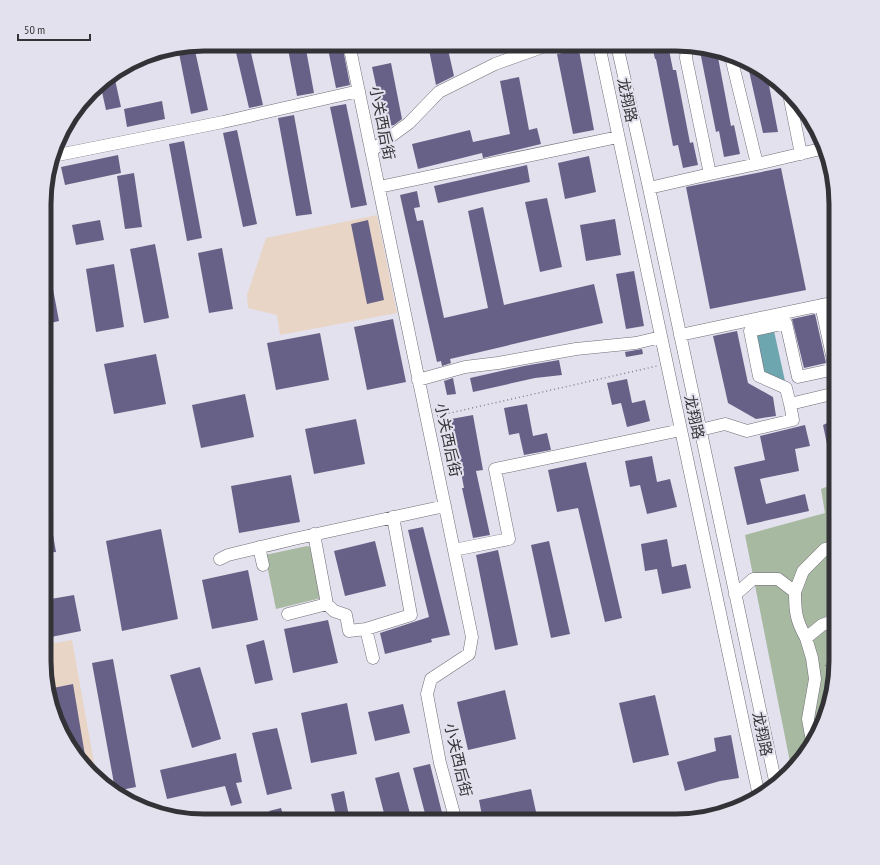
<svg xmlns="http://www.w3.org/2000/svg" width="880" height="865" font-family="'PT Sans Narrow','Noto Sans SC',sans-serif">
<rect width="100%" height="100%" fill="#e3e1ed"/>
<!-- education -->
<path fill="#e9d5c6" d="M377,215l20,98 -117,22 -3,-20 -29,-7 -1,-13 19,-57z
M72,640l24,134 -19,-16 -24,-45 -9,-41v-27z"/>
<!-- green -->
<path fill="#a8b9a1" d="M836,483v189l-17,60 -28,35 -46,-232 80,-22 -4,-24z
M307,546l4,1 10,51 -45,11 -11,-54z"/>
<!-- water -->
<path fill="#6da6ae" d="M774,331l11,50 -23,-9 -6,-37z"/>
<!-- building -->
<path fill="#686187" d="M234,44h15l14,61 -14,3z
M287,44h18l9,49 -17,3z
M327,44h15l8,41 -14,3z
M428,45h19l7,31 -18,9z
M652,45h16l5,25h3l14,73 3,-1 5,23 -15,3 -5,-23 -5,1 -17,-87h-1z
M194,46l14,64 -17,4 -13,-66z
M699,46l18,6 14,74 3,-1 6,29 -16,3 -5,-26 -3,1z
M579,50l15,80 -21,4 -16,-80z
M747,62l9,4 11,9 11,57 -15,1z
M391,63l11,56 -8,6 -9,2 -13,-60z
M114,75l7,32 -15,3 -6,-27z
M519,77l10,53 8,-2 4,16 -58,14 -1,-5 -64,16 -6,-25 58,-14 3,12 37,-8 -10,-53z
M162,101l3,18 -38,8 -3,-18z
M346,104l21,101 -16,3 -21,-101z
M294,115l18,99 -16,2 -18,-98z
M237,130l20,94 -14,3 -20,-94z
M184,141l18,97 -15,3 -18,-97z
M118,155l3,18 -56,12 -4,-18z
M589,156l7,36 -31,7 -7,-36z
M527,165l3,17 -92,21 -4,-17z
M781,168l25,122 -96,19 -24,-122z
M134,173l8,54 -17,2 -8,-53z
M417,191l3,16 -6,1 3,13 6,-1 21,98 44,-10 -20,-97 15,-4 21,98 90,-21 9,39 -153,36 1,4 -9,3 -1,-5 -4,1 -37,-167z
M547,198l15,69 -22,5 -15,-70z
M615,219l6,36 -35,6 -6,-36z
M100,220l4,20 -28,5 -4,-20z
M368,220l16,80 -17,4 -16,-80z
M155,244l14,74 -25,5 -14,-74z
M222,248l11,61 -24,4 -11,-60z
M114,264l10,63 -28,5 -10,-63z
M634,271l10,55 -18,3 -10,-55z
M46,273h4l9,48 -13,3z
M836,310v10l-4,-2 -2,-7z
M815,314l11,49 -22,5 -12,-49z
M393,319l13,63 -39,8 -13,-63z
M737,331l11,52 25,14 3,19 -20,3 -28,-16 -15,-67z
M320,333l9,47 -53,10 -9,-47z
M642,349l1,5 -17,3 -1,-5z
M156,354l10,50 -52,10 -10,-50z
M559,360l3,15 -27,3 -62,14 -3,-14 54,-12z
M453,378l3,16 -9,1 -3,-14z
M627,379l5,24 13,-3 5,21 -23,6 -6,-24 -9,2 -5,-22z
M245,394l9,43 -53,11 -9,-43z
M527,404l6,32 14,-3 4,17 -27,5 -5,-22 -10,2 -5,-27z
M473,415l10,55 -7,1 14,64 -17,3 -11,-50h2l-13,-69z
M356,419l9,45 -51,10 -9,-45z
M836,419v30h-8l-5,-24z
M805,425l5,21 -15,3 4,22 -39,8 6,25 39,-10 4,17 -62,14 -13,-58 31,-7 -5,-24z
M652,456l5,26 13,-3 7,28 -30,7 -7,-29 -10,2 -5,-26z
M586,462l36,156 -17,4 -27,-114 -21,4 -9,-42z
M291,475l9,47 -61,11 -8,-47z
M45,511h4l7,41 -11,1z
M423,527l27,108 -19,4 1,3 -47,12 -5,-21 49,-16 -21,-87z
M161,529l17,90 -56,12 -16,-90z
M667,539l5,28 14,-3 5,24 -29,6 -5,-25 -12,2 -4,-27z
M375,541l11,45 -41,10 -11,-45z
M549,541l21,93 -19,4 -20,-93z
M498,550l20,95 -23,5 -19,-95z
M248,570l10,50 -46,9 -10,-49z
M74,595l7,36 -30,6 -6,-37z
M328,620l10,43 -45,10 -9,-44z
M264,640l9,40 -18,4 -9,-39z
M113,659l23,128 -20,4 -1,-2 -23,-126z
M200,667l21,72 -29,9 -22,-73z
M73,684l14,83 -10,-9 -24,-45 -5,-24z
M505,690l11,49 -48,11 -11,-48z
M655,695l14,60 -36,8 -14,-60z
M347,703l10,51 -46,9 -10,-50z
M403,704l7,29 -35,8 -7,-29z
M277,728l15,61 -25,6 -15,-62z
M731,735l8,43 -19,3 -35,10 -8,-29 39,-11 -2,-13z
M236,753l6,29 -6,1 6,20 -11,3 -6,-20 -58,13 -7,-29z
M430,764l14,57h-17l-14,-53z
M399,772l13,49h-26l-11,-43z
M531,789l7,32h-55l-4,-21z
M344,791l6,30h-13l-6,-27z
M281,808l4,13h-13l-3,-10z"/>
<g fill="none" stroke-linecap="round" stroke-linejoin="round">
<!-- minor casing -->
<g stroke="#6f6d77" stroke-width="13">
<path id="minor" d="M349,44l123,593 -3,17 -38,25 -4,15 13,69 16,58
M599,45l160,751
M617,45l32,143 127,597
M687,45l-1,13 24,116 47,-10 68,-16
M731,57l26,107
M789,94l12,60
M371,151l38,-28 30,-31 56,-28 53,-19
M53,156l170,-34 136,-31
M379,187l239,-50
M649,188l61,-14
M680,335l156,-33
M418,380l47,-13 33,-4 78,-14 60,-6 25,-6
M790,404l-4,-16 -27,-12 -9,-45 36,-8 12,54 37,-8 -14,-64
M700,430l25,-6 22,7 46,-11 -3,-16 46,-11
M314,534l13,70
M259,547l4,18
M454,550l55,-11 -14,-70 186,-39
M220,559l8,-4 66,-16 151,-33
M795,592c0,20 1,28 11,46l16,-13 14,-5
M735,595l18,-16h25l17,13 8,-21 22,-22 11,-3
M288,614l39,-10 7,7 12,4 3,16 17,-2
M806,638l6,20 3,21 -7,40 4,22
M373,658l-7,-29 45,-14 -18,-98"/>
</g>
<!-- path -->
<path stroke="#83838a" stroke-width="1.5" stroke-dasharray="1 3" stroke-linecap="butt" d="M437,416l220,-50
M825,665l9,12"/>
<!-- minor -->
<use href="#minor" stroke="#fff" stroke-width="12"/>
</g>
<g text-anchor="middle" stroke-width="4" stroke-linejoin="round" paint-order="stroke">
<!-- street labels -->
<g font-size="15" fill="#333337" stroke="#e3e1ed">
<text transform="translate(627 100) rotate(78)" y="5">龙翔路</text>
<text transform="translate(382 123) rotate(79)" y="5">小关西后街</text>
<text transform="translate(694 417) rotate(78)" y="5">龙翔路</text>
<text transform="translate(448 440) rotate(78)" y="5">小关西后街</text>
<text transform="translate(762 734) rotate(78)" y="5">龙翔路</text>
<text transform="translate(458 760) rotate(77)" y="5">小关西后街</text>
</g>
</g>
<!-- crop -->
<path d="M0 0H880V865H0ZM204 51H676A153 153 0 0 1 829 204V661A153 153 0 0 1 676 814H204A153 153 0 0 1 51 661V204A153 153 0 0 1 204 51Z" fill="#e3e1ed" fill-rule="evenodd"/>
<path fill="none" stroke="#333337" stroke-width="5" d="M204 51H676A153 153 0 0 1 829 204V661A153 153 0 0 1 676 814H204A153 153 0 0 1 51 661V204A153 153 0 0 1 204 51Z"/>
<!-- scale -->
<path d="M18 34v6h72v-6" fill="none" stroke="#333337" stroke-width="2"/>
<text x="24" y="34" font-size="12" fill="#333337" stroke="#e3e1ed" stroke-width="3" paint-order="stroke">50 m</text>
</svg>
